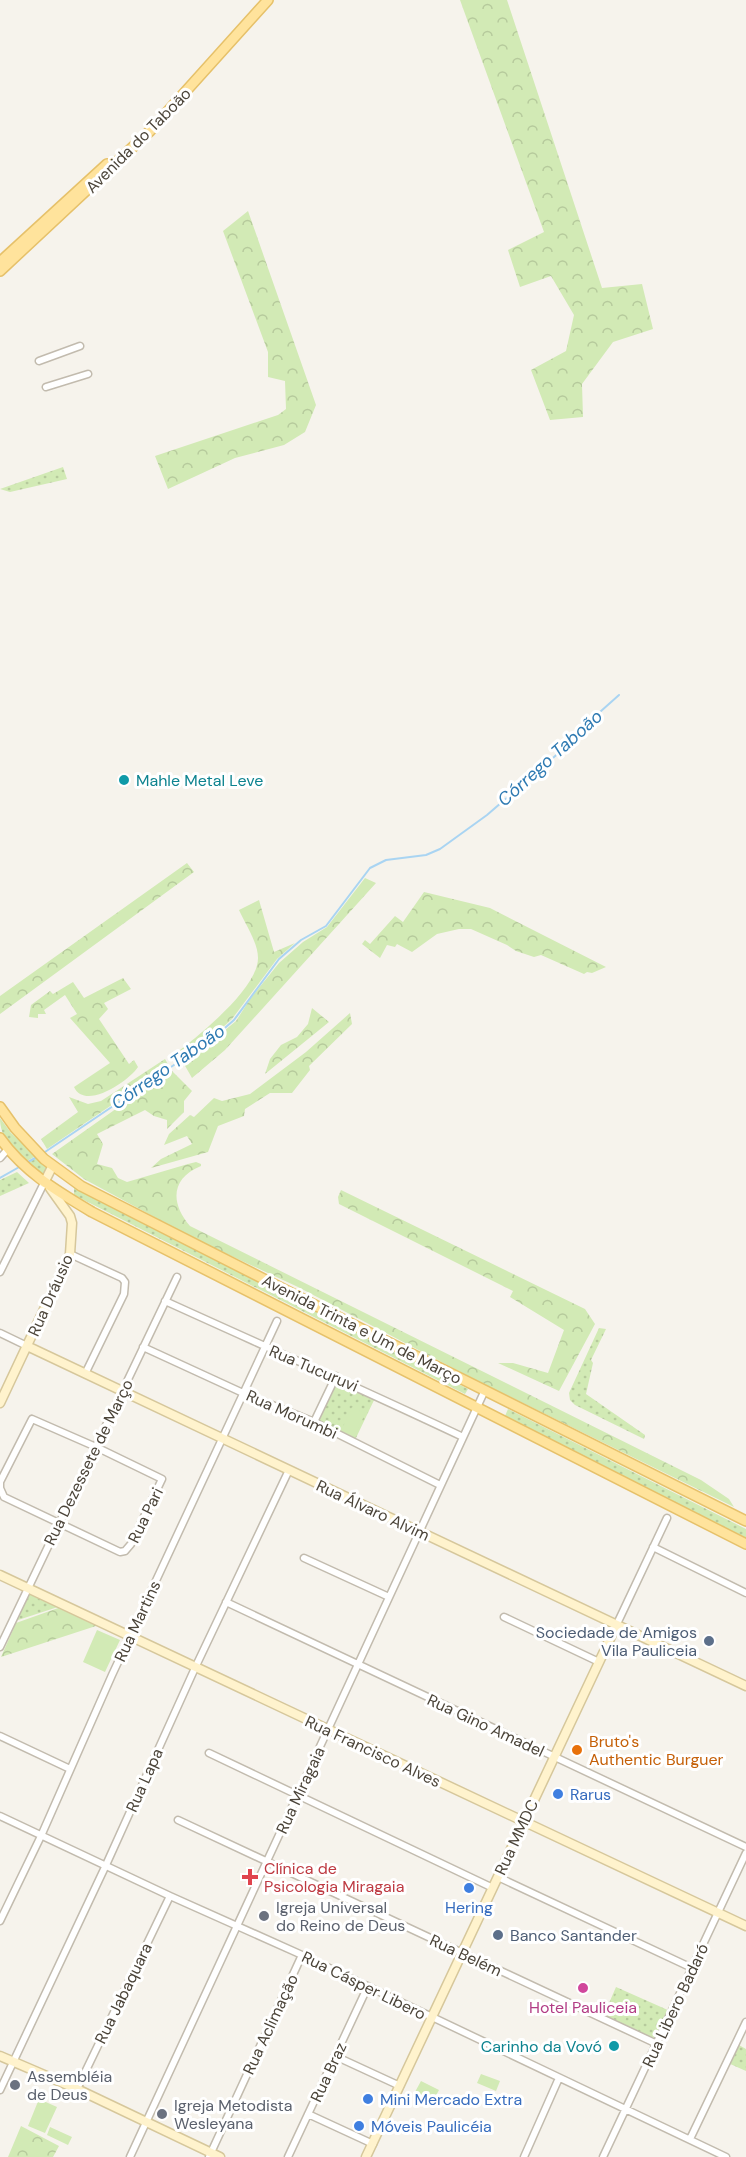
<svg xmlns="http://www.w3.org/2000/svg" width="746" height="2157" font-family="'DM Sans',sans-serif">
<defs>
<pattern id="green-dots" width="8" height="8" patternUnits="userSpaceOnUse" patternTransform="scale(1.5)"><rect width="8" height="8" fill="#d2eab5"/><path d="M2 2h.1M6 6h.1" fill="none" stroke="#b6ca9c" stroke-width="1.8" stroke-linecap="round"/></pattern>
<pattern id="forest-crowns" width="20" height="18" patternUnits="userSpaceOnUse" patternTransform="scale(1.5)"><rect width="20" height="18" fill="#d2eab5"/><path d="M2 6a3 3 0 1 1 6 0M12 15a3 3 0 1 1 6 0" fill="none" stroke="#b6ca9c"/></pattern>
</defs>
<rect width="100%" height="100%" fill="#f6f3ec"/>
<!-- green -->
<path fill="url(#green-dots)" d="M63,467l4,12 -57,13 -10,-3z
M0,1118l11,15 25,23 -9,5c-15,-13 -27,-23 -27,-43z
M36,1158l12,11 -4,8 -16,-14z
M17,1172l12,11 -29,13v-16z
M74,1187l394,202 -3,5 -391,-199z
M599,1328l7,1 -15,31 2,3 -7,31 59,41 -1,4 -69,-34 -5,-5 -1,-7z
M336,1378l40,18 -21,44 -40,-19z
M508,1409l238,120v9l-241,-122z
M29,1591l32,15 -46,15z
M616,1987l54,24 -14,30 -53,-24z
M737,2044l9,5v22l-18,-8z"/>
<!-- forest -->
<path fill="url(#forest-crowns)" d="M460,0h47l95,288 40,-4 11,45 -40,13 -31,42 1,33 -33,3 -19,-50 35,-19 8,-36 -23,-39 -31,11 -12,-37 36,-18z
M248,211l68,194 -11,27 -21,13 -49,13 -67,31 -13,-33 123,-41 8,-6 -1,-28 -17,-4v-25l-45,-121z
M187,863l7,9 -194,142v-18z
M365,878l11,5 -151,167 -33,28 -8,-14 52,-43 14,-22 29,-36 24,-21 24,-15z
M424,892l66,16 116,59 -14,6 -5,-1 -3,2 -43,-19 -7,2 -18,-6 -9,-6 -36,-16h-12l-22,5 -25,18 -15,-8 -2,3 -8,-2 -7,13 -18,-14 3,-4 5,4 25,-28 8,6z
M259,900l15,52 21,-9 -18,16 -45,60 -22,20 -31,20 -4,-5c23,-18 83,-65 83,-96 0,-16 -13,-34 -19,-48z
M123,978l8,11 -27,14 4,6 -9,10 30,45 5,-4 4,7c-9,14 -53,44 -64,20l36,-24 -40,-45 7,-4 -12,-19 -21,15 2,4h-8v4l-9,-1 2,-12 19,-14 3,3 20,-12 11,16z
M312,1008l17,14 -64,52 5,-15 11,-14 16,-8 11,-13z
M350,1013l2,11 -43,42 1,4 -18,23h-22l-25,16 -1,7 -26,10 -10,26 -57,16 10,-9 31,-15 -5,-8 -23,9 5,-11 21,-19 4,2 20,-19 8,3 28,-7 56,-42z
M165,1059l4,7 -122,83 -6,-10 37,-27 -9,-15 19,7 13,-3z
M171,1070l21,21 -8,10v11l-17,17v-9l-13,-4 -9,-6 -48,24 6,10 -6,20 15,4 6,10 9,4 61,-18 8,-2 5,2v2c-30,12 -31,37 -11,60l511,254 28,19 5,8 -260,-128 -176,-92 -101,-47 -113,-61 -32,-25z
M341,1190l244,119 10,15 -36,67 -61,-28h15l35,10 16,-43 -54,-33 3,-6 -174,-87 -1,-7z
M61,1607l38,18 -98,32 15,-34z
M21,2126l38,20 -6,11h-45z"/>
<!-- pitch -->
<path fill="#d2eab5" d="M352,1407l13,7 -11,23 -13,-6z
M97,1630l23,10 -15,32 -22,-10z
M617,1992l18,8 -11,22 -17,-8z
M481,2074l19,7 -4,10 -19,-8z
M421,2081l18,9 -6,11 -18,-9z
M39,2099l18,8 -12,26 -17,-7z
M50,2127l22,10 -4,8 -21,-10z"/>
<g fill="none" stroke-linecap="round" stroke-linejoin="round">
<!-- stream -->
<path stroke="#a9d4f2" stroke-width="2" d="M42,1154l169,-114 23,-20 45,-61 22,-19 25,-14 44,-58 16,-8 40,-5 14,-6 47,-34 82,-71 13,-16 37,-33
M26,1163l11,-6
M0,1178l21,-12"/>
<!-- street casing -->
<g stroke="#c2bbae" stroke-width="9">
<path id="street" d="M39,361l41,-15
M46,387l42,-13
M0,1158l8,-9
M70,1254l52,24 3,4 -1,12 -39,80
M0,1272l44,-89
M165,1301c99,45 199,89 298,136
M0,1333l27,13
M143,1347l100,46 71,29 126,63
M314,1422l22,-46
M0,1487v-5l32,-63 64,28 66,32 -31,65 -6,7 -5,1 -116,-55 -4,-9
M653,1547l93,46
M304,1558l85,39
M226,1602l520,245
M504,1617l95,45
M616,1626l51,-108
M0,1647l177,-370
M0,1736l70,33
M209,1753l284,135
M0,1816l170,80 132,59 424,202
M178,1820l479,224
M498,1877l194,91
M0,1921l41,-85 71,-161 165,-354
M335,2056l65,30
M77,2089l93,-193
M0,2090l106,-225 89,-197 94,-198
M308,2114l65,30
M690,2139l56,-117
M130,2157l355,-767
M209,2157l93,-202
M288,2157l80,-171
M524,2157l35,-79
M603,2157l143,-304"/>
</g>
<!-- secondary casing -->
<g stroke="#d6c79b" stroke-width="11">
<path id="secondary" d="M44,1183l8,-16
M27,1346l719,340
M0,1403l70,-149 2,-31 -2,-7 -20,-28
M0,1575l746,351
M0,2056l77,33 143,68
M366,2157l250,-531"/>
</g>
<!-- primary casing -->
<g stroke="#e6c16a" stroke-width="12">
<path id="primary" d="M0,262l107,-98
M0,271l150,-140 118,-131
M0,1107l15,21 29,31 37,27 281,143 384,192
M0,1138c24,34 57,53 92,74l654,332"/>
</g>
<!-- street -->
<use href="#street" stroke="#fff" stroke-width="6"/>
<!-- secondary -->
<use href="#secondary" stroke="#fff3cd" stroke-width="8"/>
<!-- primary -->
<use href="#primary" stroke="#ffe39c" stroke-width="9"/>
</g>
<!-- markers -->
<g fill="#0f9aa8" stroke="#fff" stroke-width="2">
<circle cx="124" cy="780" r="6"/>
<circle cx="614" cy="2046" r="6"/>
</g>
<g fill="#5c6f8a" stroke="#fff" stroke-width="2">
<circle cx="709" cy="1641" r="6"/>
<circle cx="498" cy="1935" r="6"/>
</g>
<circle fill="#e8710a" stroke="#fff" stroke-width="2" cx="577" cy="1750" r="6"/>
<g fill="#3f7fe0" stroke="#fff" stroke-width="2">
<circle cx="558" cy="1794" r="6"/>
<circle cx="469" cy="1888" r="6"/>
<circle cx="368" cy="2099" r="6"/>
<circle cx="359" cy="2126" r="6"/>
</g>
<path fill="#e0444e" stroke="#fff" stroke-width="2" d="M247 1868h6v6h6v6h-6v6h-6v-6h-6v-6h6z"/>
<g fill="#6b7280" stroke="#fff" stroke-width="2">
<circle cx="264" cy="1916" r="6"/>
<circle cx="15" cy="2085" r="6"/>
<circle cx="162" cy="2114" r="6"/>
</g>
<circle fill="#d1479c" stroke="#fff" stroke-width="2" cx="583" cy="1988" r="6"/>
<g text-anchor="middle" stroke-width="6" stroke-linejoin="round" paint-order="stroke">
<!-- street labels -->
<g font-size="16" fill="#4b4439" stroke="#fff">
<text transform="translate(138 140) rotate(-45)" y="6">Avenida do Taboão</text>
<text transform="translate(50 1295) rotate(-66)" y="6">Rua Dráusio</text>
<text transform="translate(362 1329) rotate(27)" y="6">Avenida Trinta e Um de Março</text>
<text transform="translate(314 1368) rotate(23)" y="6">Rua Tucuruvi</text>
<text transform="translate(292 1414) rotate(24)" y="6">Rua Morumbi</text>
<text transform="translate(88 1462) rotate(-64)" y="6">Rua Dezessete de Março</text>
<text transform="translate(373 1510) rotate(25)" y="6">Rua Álvaro Alvim</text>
<text transform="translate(145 1515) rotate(-64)" y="6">Rua Pari</text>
<text transform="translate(137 1621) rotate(-65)" y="6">Rua Martins</text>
<text transform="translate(486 1725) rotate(25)" y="6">Rua Gino Amadel</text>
<text transform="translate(373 1751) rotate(25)" y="6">Rua Francisco Alves</text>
<text transform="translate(144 1780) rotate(-66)" y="6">Rua Lapa</text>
<text transform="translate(300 1790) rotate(-65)" y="6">Rua Miragaia</text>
<text transform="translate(516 1837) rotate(-65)" y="6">Rua MMDC</text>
<text transform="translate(466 1955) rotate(25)" y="6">Rua Belém</text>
<text transform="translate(364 1985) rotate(26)" y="6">Rua Cásper Libero</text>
<text transform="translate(123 1993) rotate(-64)" y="6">Rua Jabaquara</text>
<text transform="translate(675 2005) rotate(-65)" y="6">Rua Libero Badaró</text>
<text transform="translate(270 2024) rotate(-65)" y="6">Rua Aclimação</text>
<text transform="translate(328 2072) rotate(-65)" y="6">Rua Braz</text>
</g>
<!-- culture labels -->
<g font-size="16" fill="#0d838f" stroke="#fff" text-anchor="start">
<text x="136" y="786">Mahle Metal Leve</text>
<text x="602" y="2052" text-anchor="end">Carinho da Vovó</text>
</g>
<!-- service labels -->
<g font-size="16" fill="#4e5e75" stroke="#fff" text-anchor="end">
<text x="697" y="1638">Sociedade de Amigos<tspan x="697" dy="18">Vila Pauliceia</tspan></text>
<text x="510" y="1941" text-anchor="start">Banco Santander</text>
</g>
<!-- food labels -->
<g font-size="16" fill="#c56008" stroke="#fff" text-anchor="start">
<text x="589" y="1747">Bruto's<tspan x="589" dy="18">Authentic Burguer</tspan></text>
</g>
<!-- shop labels -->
<g font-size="16" fill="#366cbe" stroke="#fff" text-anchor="start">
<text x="570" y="1800">Rarus</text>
<text x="469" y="1913" text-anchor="middle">Hering</text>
<text x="380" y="2105">Mini Mercado Extra</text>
<text x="371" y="2132">Móveis Paulicéia</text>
</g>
<!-- health labels -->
<g font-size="16" fill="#be3a42" stroke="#fff" text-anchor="start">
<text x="264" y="1874">Clínica de<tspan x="264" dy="18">Psicologia Miragaia</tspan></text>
</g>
<!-- worship labels -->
<g font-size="16" fill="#5b616d" stroke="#fff" text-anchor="start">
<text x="276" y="1913">Igreja Universal<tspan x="276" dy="18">do Reino de Deus</tspan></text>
<text x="27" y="2082">Assembléia<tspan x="27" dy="18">de Deus</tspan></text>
<text x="174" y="2111">Igreja Metodista<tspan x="174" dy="18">Wesleyana</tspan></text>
</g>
<!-- hotel labels -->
<g font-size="16" fill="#b23c85" stroke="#fff">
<text x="583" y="2013">Hotel Pauliceia</text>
</g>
<!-- water labels -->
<g font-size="18" font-style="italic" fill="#2e7ab2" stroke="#fff">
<text transform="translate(550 758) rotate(-42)" y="6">Córrego Taboão</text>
<text transform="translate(168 1067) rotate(-35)" y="6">Córrego Taboão</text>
</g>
</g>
</svg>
